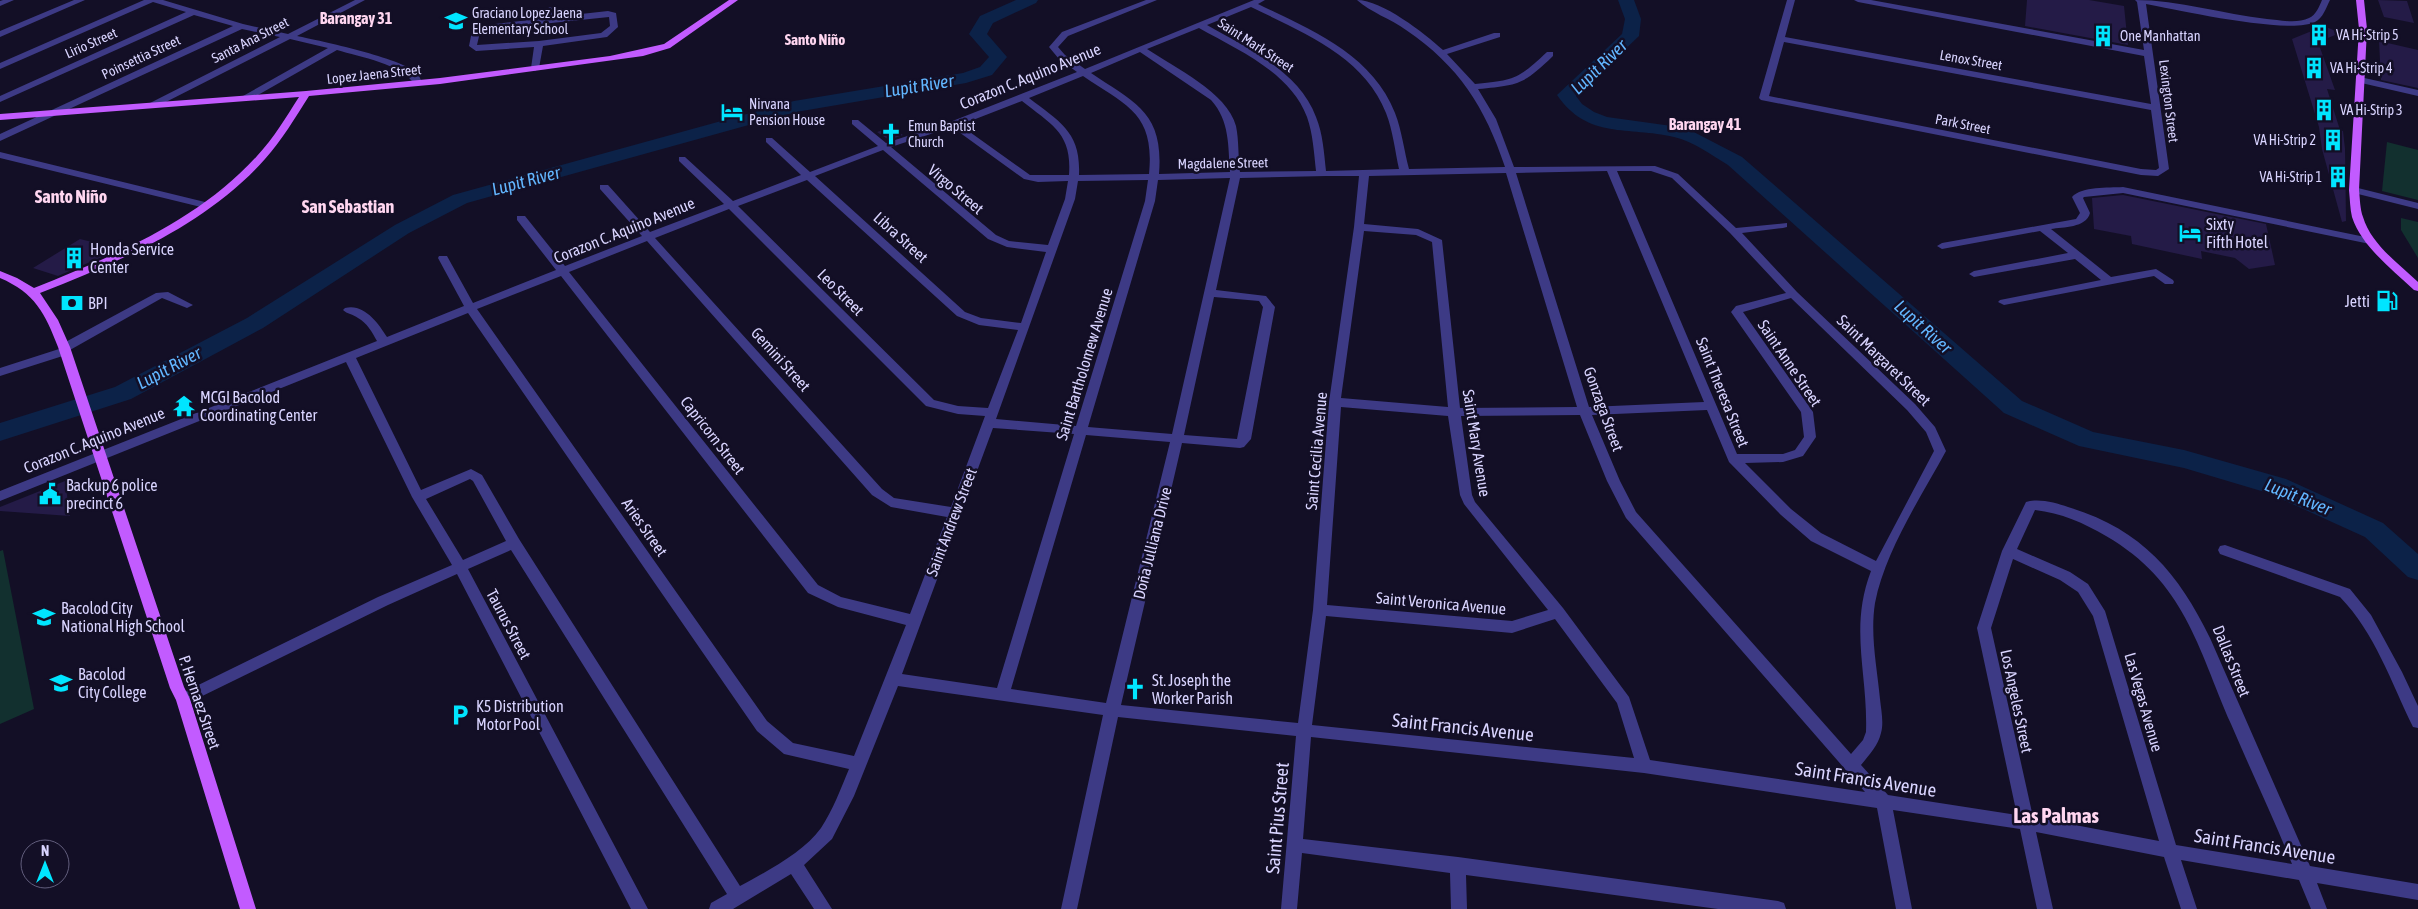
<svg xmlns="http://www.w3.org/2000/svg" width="2418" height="909" font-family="'Asap Condensed',sans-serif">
<rect width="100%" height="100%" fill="#130f26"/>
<!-- green -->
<path fill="#12302f" d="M2387,142l31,8v50l-36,-9z
M2401,218l17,4v36l-17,-28z
M3,550l31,159 -34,15v-173z"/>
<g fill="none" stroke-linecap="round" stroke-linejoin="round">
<!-- river -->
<path fill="#0c2248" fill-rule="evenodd" d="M1016,0h22l-2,3 -43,20 -6,11 20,23 -15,18 -26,8 -170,29 -329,91 -58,30 -146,95 -132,71 -131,42v-18l115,-36 132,-69 148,-93 58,-30 341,-94 169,-28 17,-6 9,-10 -20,-23 11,-18z
M1618,0h16l7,19 -2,17 -63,60 6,8 12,8 13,5 79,11 56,29 280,244 71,31 91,18 102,29 97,44 35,31v26l-10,-3 -43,-40 -97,-44 -84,-25 -105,-22 -75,-33 -276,-248c-17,-10 -35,-24 -54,-28 -46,-11 -86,3 -117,-42l65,-61 3,-15z"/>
</g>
<!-- building -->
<path fill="#241b47" d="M2027,0h62l35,6 4,39 -103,-19z
M2378,0l29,1 7,22 -30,-6z
M2324,26l16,7 -22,9 17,48 -8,-1 13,41 3,1 2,18 1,72 -4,1 -20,-73 -3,-22 -27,-88z
M2379,41l39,9v38l-37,-8z
M891,127l12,8 -14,5 -12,-8z
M2123,195l143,29 9,41 -26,4 -14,-11 -34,-7 1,8 -70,-15 -1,-8 -37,-7 -2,-31z
M80,239l40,10 -62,27 -25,-8z
M65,481l5,35 -70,-5v-4z"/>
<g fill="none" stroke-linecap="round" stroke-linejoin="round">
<!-- minor -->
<path fill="#3d3a85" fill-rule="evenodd" d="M3,0h11l-14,6v-5z
M74,0h11l-85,37v-6z
M144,0h19l80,24 45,10 67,-34h10l-68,36c24,5 104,22 120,37 2,2 4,7 5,10l-7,2c-13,-21 -55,-28 -78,-35l-88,50h-6v-4l85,-48 -38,-9 -134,68h-6v-4l130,-66 -38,-8 -242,112v-7l233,-108 -39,-11 -194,87v-6l186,-84 -33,-10 -153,67v-6z
M1146,0h11l-89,36 -10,11 7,8 20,14 169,-69h11l-7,4c53,26 114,50 137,109 7,18 9,38 14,56l96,-2c-20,-60 -46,-101 -99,-137 -15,-11 -36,-18 -49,-30 25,0 67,33 86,50l51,-17h6v4l-53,17 28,30c40,-4 42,-4 72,-32h6v4c-30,29 -34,29 -75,33l18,30 18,48 141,-1 23,8 58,54 51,-5v4l-4,1 -41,5 55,59 118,112 20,23 11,24c-25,46 -61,100 -71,152 -5,32 2,64 5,96 1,10 4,24 1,34 -3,13 -12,22 -20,32l27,30 129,20 -40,-187 25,-77 24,-49c13,-4 30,1 42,5 73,22 110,65 142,131l100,228 108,18v16l-101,-17 10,26h-16l-12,-29 -118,-20 16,49h-16l-17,-52 -128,-25 17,77h-16l-17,-80 -127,-19 19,99h-16l-19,-101 -233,-35 -333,-36 -8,102 155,18 320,44 6,2 2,6h-68l-252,-34 1,34h-16l-1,-36 -148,-20 -5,56h-16l15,-173 -178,-19 -41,192h-16l42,-194 -205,-29 -44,110 -22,43 -28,26 28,44h-18l-23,-35 -58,35h-24l2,-6 16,-9 -216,-344 -43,19 180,340h-17l-174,-335 -69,31 -200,98 -5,2 -5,-2 -2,-4 2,-4 200,-98 74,-32 -40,-68 -66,-135 -346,139v-10l377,-150c-5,-9 -10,-18 -19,-23 -5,-4 -11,-4 -15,-8l2,-2c19,-5 33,15 42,29l77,-31 -26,-48 1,-2h8l26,47 83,-33 -39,-50v-4h8l40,50 77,-30 -42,-47v-4h8l42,47 74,-28 -45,-43v-4h6l48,44 68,-26 -35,-33v-4h6l38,34 68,-26 -26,-22v-4h6l28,23 64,-21 127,-50 -18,-13 -10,-12 13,-15zM1251,7c51,25 113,49 135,106 7,18 9,38 13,56l-73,2c-2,-18 -3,-37 -10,-54 -17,-46 -69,-69 -109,-92zM1199,28c39,22 91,44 108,89 6,17 7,36 9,54l-76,1c-2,-15 -1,-32 -4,-46 -9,-34 -61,-58 -89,-77zM1140,52l71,48c19,21 17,46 19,72l-71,2c5,-62 -24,-71 -68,-101zM1083,76c44,30 72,37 66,98l-70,1c2,-43 -19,-53 -50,-77zM1022,101c30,24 50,32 47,74h-39l-70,-50zM952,127l72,52 14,3 30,-1 -3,18 -17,46 -39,-4 -13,-6 -105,-88zM883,150l105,89 19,8 39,5 -25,71 -40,-5 -16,-6 -150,-136zM1607,171l97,231 -115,5 -73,-234zM1617,171h34l21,7 58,55 56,60 -50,13 -5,6 70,100 3,25 -9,13 -12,4h-46zM1506,173l71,234 -117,1 -18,-168 -24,-11 -54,-5 5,-48zM1326,176h33l-5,51 -25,175 -16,208 -15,113 -177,-18 61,-262 58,5 4,-1 7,-8 24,-132 -9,-11 -50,-6 24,-112zM1230,178l-58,256 -84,-7 67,-226 3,-21zM807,180l150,136 22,9 39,5 -30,78 -30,-2 -24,-6 -196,-194zM1148,180l-3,21 -69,225 -80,-7 79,-220 3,-18zM729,209l197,197 32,8 27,2 -34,91 -57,-9 -12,-9 -227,-251zM1364,231l52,4 16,7 16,165 -107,-9zM647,241l225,254 19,12 56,10 -37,97 -69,-17 -23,-12 -249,-313zM561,276l247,317 30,14 68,18 -52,131 -61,-13 -26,-22 -290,-412zM1214,297l45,4 4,6 -26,132 -53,-4zM1791,298l116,112 19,22 8,19 -58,110 -55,-28 -30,-24 -46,-46 38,-1 20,-6 13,-19 -3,-25 -70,-100zM468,313l289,418 27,23 65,15c-8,19 -16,41 -28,59 -17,24 -55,44 -81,58l-221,-347 -37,-64 -11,-6 -50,21 -65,-132zM1341,407l107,9 12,79 4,9 84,106 -36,11 -185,-16zM1707,410l22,52 52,53 30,26 60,30c-22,57 -3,103 -5,161l-3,8 -12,14 -215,-242 -16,-31 -28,-66zM1580,415l27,66 19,37 239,274 -215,-32 -21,-63 -66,-89 -88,-106 -3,-7 -11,-79zM993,428l81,6 -77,254 -95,-14zM1086,435l84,7 -64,261 -95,-14zM470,479l3,2 33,60 -43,19 -37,-61zM2035,510c26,3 49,13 71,26 79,46 91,110 125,188 20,47 42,93 61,140l-116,-19 -71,-234 -17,-27 -18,-12 -53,-23zM2013,559l47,21 18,12 15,24 66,225 -126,-24 -42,-189zM1326,616l186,17 43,-14 62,84 17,55 -322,-33z
M1787,0h8l-10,37 366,67 -7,-48 -286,-54 -4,-2h17l273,50 -7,-48 -2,-2c44,0 88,14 132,19 12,1 30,5 42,-1 7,-3 10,-11 13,-18h8c-4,8 -7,18 -15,22 -26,13 -137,-12 -169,-18l23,165 -11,7 -17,-1 -380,-75 -2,-2zM1784,42l367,68 8,58 -3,2 -15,-1 -372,-73z
M549,7l7,2 -2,8 54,-6 8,2 2,14 -11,10 -64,9 -4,22 -4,3 -4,-3 3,-21 -58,4 -7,-5 3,-15 6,-5 67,-8zM609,17l1,9 -9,7 -62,8 -62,4 3,-13 3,-2z
M2360,77l58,13v6l-61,-14 -1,-2z
M0,152l209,51 1,2 -5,3 -205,-50z
M2123,187l247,51 5,3 -5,3 -247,-51 -39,4 -1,1 7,15c-4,15 -27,14 -39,16l60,48 45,-8 17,11 1,2 -1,2h-8l-11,-8 -150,29 -6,-3 2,-2 101,-20 -26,-21 -101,18 -5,-3 5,-3 94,-18 -28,-22 -98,18 -5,-3 5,-3 134,-24 4,-6 -8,-16c10,-11 36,-9 51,-10z
M2354,187l64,16v6l-68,-17 -1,-2z
M168,292l25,13 -6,3 -25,-10 -92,52 -1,4 -69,22v-8l59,-19 1,-4 96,-52z
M2225,545l125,44 21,26 31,57 16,34v22l-5,-1c-22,-45 -38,-94 -73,-130l-120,-43 -2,-4 2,-4z"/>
<!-- major -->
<path fill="#c25bff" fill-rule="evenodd" d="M729,0h9l-68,48 -27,8 -203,28 -131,12c-14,22 -27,44 -44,63 -59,66 -144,102 -225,134l18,27 12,27 114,340 6,12 66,210h-16l-64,-209 -6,-12 -112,-341c-13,-34 -23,-54 -58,-69v-7l17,7 17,10c80,-32 164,-67 223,-132 17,-18 29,-39 42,-59l-299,23v-6l306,-23 134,-13 170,-22 54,-12z
M2356,0h8l3,29 -8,161c1,9 1,19 4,27 8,27 35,46 55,65v9l-4,-1c-22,-21 -52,-43 -62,-73 -2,-8 -2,-18 -3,-27l10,-161z"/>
</g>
<!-- icons -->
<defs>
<g id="school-bare" transform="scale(1.725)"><path d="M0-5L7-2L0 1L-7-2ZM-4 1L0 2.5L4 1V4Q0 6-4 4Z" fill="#00e5ff" stroke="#130f26" stroke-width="2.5" paint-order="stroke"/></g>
<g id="building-bare" transform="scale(1.725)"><path d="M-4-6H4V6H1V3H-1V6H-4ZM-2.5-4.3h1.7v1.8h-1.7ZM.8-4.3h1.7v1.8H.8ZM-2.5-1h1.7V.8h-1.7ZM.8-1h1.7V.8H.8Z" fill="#00e5ff" stroke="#130f26" stroke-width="2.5" paint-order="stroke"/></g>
<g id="hotel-bare" transform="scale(1.725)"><path d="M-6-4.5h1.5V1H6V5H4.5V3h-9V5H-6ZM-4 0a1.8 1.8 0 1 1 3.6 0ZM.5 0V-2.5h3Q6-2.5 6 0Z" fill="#00e5ff" stroke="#130f26" stroke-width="2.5" paint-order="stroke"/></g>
<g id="church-bare" transform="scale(1.725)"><path d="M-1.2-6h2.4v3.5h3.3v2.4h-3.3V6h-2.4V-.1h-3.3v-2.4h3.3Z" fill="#00e5ff" stroke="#130f26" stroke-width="2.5" paint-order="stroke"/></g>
<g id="fuel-bare" transform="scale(1.725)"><path d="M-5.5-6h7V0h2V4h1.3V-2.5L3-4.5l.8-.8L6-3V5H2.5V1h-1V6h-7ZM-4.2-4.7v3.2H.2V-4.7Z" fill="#00e5ff" stroke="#130f26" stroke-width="2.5" paint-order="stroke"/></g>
<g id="bank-bare" transform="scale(1.725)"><path d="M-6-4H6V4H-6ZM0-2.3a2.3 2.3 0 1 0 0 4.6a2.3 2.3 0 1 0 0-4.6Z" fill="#00e5ff" stroke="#130f26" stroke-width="2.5" paint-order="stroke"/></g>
<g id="temple-bare" transform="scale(1.725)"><path d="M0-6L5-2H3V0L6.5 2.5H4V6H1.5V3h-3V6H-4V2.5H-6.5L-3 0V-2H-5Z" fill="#00e5ff" stroke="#130f26" stroke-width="2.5" paint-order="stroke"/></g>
<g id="civic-bare" transform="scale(1.725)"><path d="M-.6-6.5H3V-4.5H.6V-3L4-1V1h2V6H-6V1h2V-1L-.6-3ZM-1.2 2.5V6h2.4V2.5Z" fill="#00e5ff" stroke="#130f26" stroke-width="2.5" paint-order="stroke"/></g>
<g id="university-bare" transform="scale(1.725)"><path d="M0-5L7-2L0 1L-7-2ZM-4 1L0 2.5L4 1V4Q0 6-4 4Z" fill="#00e5ff" stroke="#130f26" stroke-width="2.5" paint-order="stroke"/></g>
<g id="parking-bare" transform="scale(1.725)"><path d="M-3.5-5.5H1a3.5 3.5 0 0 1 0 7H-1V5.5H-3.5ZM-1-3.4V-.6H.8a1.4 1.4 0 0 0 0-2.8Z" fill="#00e5ff" stroke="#130f26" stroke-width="2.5" paint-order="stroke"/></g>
</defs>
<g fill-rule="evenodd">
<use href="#school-bare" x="456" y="21"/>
<use href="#building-bare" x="2319" y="35"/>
<use href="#building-bare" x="2103" y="36"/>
<use href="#building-bare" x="2314" y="68"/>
<use href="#building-bare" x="2324" y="110"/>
<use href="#hotel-bare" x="732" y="112"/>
<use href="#church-bare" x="891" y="134"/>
<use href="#building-bare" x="2333" y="140"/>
<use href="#building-bare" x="2338" y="177"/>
<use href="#hotel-bare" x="2190" y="233"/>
<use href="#building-bare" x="74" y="258"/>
<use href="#fuel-bare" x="2387" y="301"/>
<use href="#bank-bare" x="72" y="303"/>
<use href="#temple-bare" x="184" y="406"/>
<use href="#civic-bare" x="50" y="494"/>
<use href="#school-bare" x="44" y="617"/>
<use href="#university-bare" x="61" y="683"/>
<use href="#church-bare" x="1135" y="689"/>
<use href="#parking-bare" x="460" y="715"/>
</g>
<g text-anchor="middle" stroke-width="5" stroke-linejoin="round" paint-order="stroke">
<!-- far-poi labels -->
<g font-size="14" fill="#d9d4ff" stroke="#130f26" text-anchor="start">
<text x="472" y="18">Graciano Lopez Jaena<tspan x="472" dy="16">Elementary School</tspan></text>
<text x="2336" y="40">VA Hi-Strip 5</text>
<text x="2120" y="41">One Manhattan</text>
<text x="2330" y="73">VA Hi-Strip 4</text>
<text x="749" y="109">Nirvana<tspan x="749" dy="16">Pension House</tspan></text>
<text x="2340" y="115">VA Hi-Strip 3</text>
<text x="908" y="131">Emun Baptist<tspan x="908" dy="16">Church</tspan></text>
<text x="2316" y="145" text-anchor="end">VA Hi-Strip 2</text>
<text x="2322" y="182" text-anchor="end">VA Hi-Strip 1</text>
</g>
<!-- far-street labels -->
<g font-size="14" fill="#d9d4ff" stroke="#130f26">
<text transform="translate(250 40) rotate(-27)" y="5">Santa Ana Street</text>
<text transform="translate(91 43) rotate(-24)" y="5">Lirio Street</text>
<text transform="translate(1256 45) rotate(33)" y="5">Saint Mark Street</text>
<text transform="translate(141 57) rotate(-25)" y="5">Poinsettia Street</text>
<text transform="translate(1971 60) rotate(10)" y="5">Lenox Street</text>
<text transform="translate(374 74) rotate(-6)" y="5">Lopez Jaena Street</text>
<text transform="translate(2169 101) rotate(83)" y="5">Lexington Street</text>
<text transform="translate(1963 124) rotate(11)" y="5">Park Street</text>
<text transform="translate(1223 163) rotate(-1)" y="5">Magdalene Street</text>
</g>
<!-- far-neighbourhood labels -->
<g font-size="15" font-weight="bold" fill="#ffd6f0" stroke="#130f26">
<text x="815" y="45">Santo Niño</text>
</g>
<!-- far-quarter labels -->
<g font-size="16" font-weight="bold" fill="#ffd6f0" stroke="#130f26">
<text x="356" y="24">Barangay 31</text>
<text x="1705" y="130">Barangay 41</text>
</g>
<!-- street labels -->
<g font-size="16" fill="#d9d4ff" stroke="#130f26">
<text transform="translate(1030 76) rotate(-22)" y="6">Corazon C. Aquino Avenue</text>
<text transform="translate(956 189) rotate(40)" y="6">Virgo Street</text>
<text transform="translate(624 230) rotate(-22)" y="6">Corazon C. Aquino Avenue</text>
<text transform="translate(901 237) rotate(42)" y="6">Libra Street</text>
<text transform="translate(841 292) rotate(45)" y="6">Leo Street</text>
<text transform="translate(781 359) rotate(48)" y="6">Gemini Street</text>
<text transform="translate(1884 360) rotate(44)" y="6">Saint Margaret Street</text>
<text transform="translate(1790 363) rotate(56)" y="6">Saint Anne Street</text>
<text transform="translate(1084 364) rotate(-73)" y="6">Saint Bartholomew Avenue</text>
<text transform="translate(1723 392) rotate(68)" y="6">Saint Theresa Street</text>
<text transform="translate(1604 409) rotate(70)" y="6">Gonzaga Street</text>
<text transform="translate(713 435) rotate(52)" y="6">Capricorn Street</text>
<text transform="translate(94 440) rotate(-22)" y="6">Corazon C. Aquino Avenue</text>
<text transform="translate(1477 443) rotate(81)" y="6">Saint Mary Avenue</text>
<text transform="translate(1316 451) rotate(-85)" y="6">Saint Cecilia Avenue</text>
<text transform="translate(951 522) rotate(-69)" y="6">Saint Andrew Street</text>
<text transform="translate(645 527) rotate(55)" y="6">Aries Street</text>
<text transform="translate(1152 543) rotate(-76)" y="6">Doña Julliana Drive</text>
<text transform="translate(1441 603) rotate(5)" y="6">Saint Veronica Avenue</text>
<text transform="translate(509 624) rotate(62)" y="6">Taurus Street</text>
<text transform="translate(2232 661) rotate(68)" y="6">Dallas Street</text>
<text transform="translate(2017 701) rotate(78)" y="6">Los Angeles Street</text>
<text transform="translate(200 702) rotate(71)" y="6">P. Hernaez Street</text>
<text transform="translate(2144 702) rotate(74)" y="6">Las Vegas Avenue</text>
</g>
<!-- poi labels -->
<g font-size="16" fill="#d9d4ff" stroke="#130f26" text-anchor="start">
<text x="2206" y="230">Sixty<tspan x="2206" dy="18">Fifth Hotel</tspan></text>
<text x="90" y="255">Honda Service<tspan x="90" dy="18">Center</tspan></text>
<text x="2370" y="307" text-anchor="end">Jetti</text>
<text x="88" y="309">BPI</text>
<text x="200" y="403">MCGI Bacolod<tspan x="200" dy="18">Coordinating Center</tspan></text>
<text x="66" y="491">Backup 6 police<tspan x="66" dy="18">precinct 6</tspan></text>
<text x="61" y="614">Bacolod City<tspan x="61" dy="18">National High School</tspan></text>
<text x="78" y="680">Bacolod<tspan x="78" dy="18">City College</tspan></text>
<text x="1152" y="686">St. Joseph the<tspan x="1152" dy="18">Worker Parish</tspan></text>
<text x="476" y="712">K5 Distribution<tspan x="476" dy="18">Motor Pool</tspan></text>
</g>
<!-- water labels -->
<g font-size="18" font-style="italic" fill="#62b6ff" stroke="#130f26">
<text transform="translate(1599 67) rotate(-44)" y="6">Lupit River</text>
<text transform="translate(919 86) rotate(-9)" y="6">Lupit River</text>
<text transform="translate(526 181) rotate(-15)" y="6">Lupit River</text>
<text transform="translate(1923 327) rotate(42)" y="6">Lupit River</text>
<text transform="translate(169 368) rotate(-28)" y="6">Lupit River</text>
<text transform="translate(2298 497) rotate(22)" y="6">Lupit River</text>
</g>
<!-- neighbourhood labels -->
<g font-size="18" font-weight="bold" fill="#ffd6f0" stroke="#130f26">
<text x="71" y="203">Santo Niño</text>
<text x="348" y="213">San Sebastian</text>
</g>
<!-- near-street labels -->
<g font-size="19" fill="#d9d4ff" stroke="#130f26">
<text transform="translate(1463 727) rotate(6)" y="7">Saint Francis Avenue</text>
<text transform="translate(1866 779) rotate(9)" y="7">Saint Francis Avenue</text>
<text transform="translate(1277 818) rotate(-85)" y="7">Saint Pius Street</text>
<text transform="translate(2265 846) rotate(9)" y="7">Saint Francis Avenue</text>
</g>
<!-- near-neighbourhood labels -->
<g font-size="21" font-weight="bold" fill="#ffd6f0" stroke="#130f26">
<text x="2056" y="823">Las Palmas</text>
</g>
</g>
<!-- north arrow -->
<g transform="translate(45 864)"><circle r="24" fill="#130f26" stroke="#625e7d"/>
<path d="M0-4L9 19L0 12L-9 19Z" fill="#00e5ff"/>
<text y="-8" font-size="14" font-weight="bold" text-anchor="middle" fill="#d9d4ff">N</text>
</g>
</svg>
